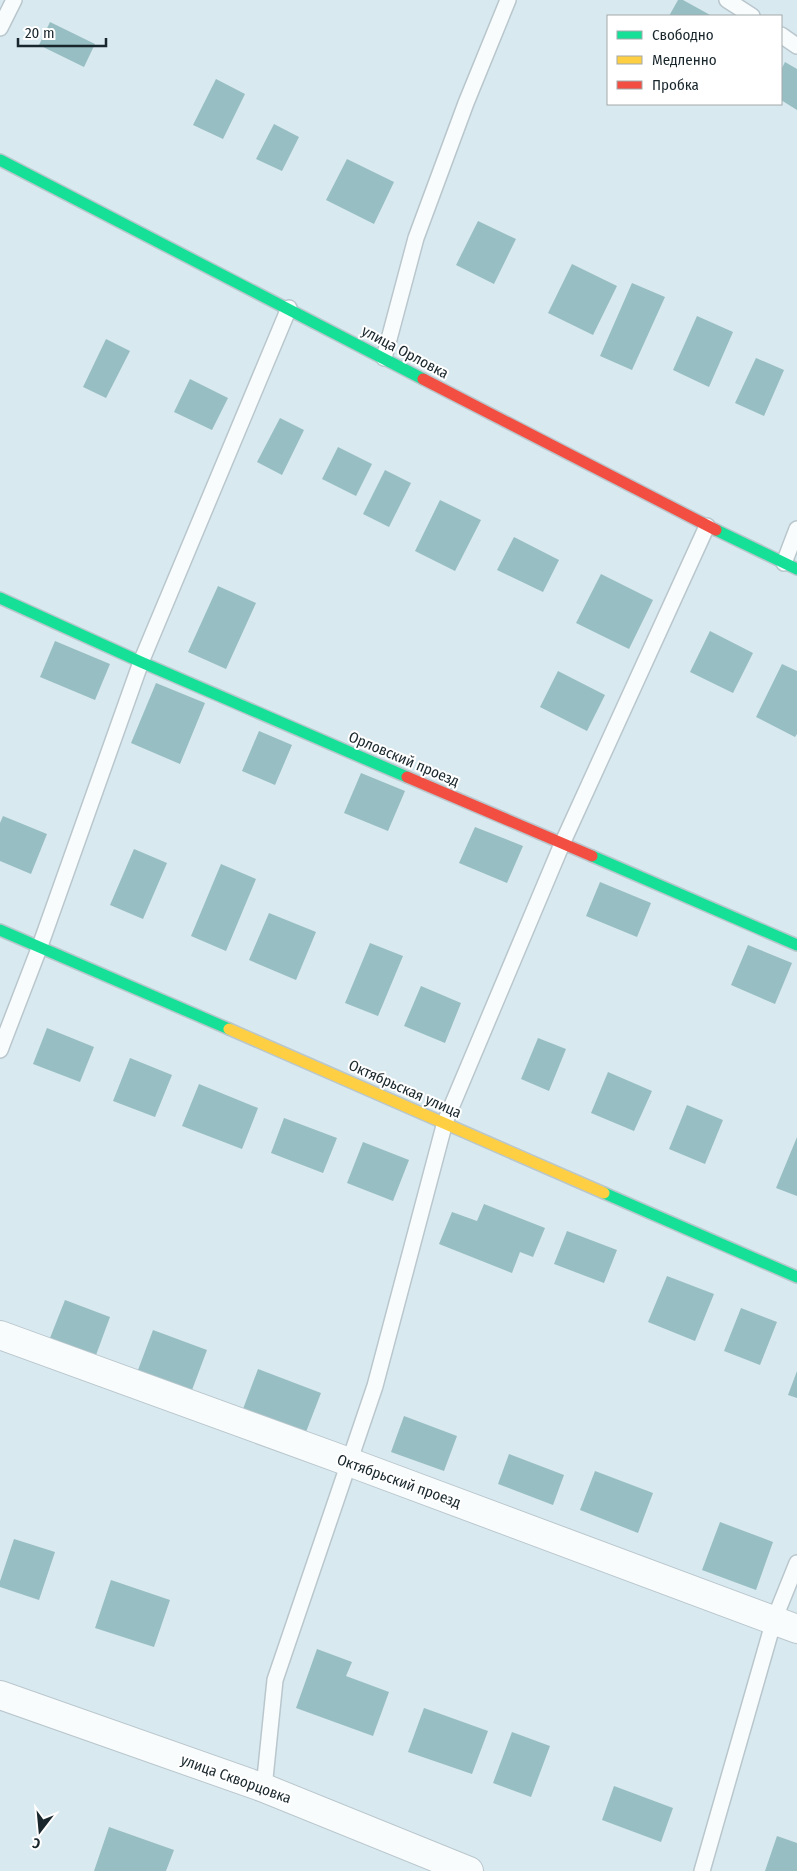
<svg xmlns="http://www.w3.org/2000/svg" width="797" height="1871" font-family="'Fira Sans Condensed',sans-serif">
<rect width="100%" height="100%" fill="#d9e9f0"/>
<!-- building -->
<path fill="#97bec2" d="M678,0h5l29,16h-43z
M50,22l45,22 -11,23 -45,-22z
M785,62l12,7v41l-16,-10v-30z
M216,79l29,15 -22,45 -30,-14z
M274,124l25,13 -17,34 -26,-12z
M347,159l47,23 -20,42 -48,-24z
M478,221l38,18 -22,45 -38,-19z
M572,264l45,22 -24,49 -45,-22z
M632,283l33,14 -33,73 -32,-14z
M697,316l36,16 -24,55 -36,-17z
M106,339l24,12 -24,47 -23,-11z
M756,358l28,12 -20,46 -29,-13z
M190,379l38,19 -16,32 -38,-18z
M280,418l24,12 -22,45 -25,-13z
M338,447l34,17 -16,32 -34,-17z
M385,470l26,13 -22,44 -26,-13z
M440,500l41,20 -26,51 -40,-20z
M514,537l45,23 -16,32 -46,-22z
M601,574l52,26 -24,49 -53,-26z
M218,586l38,17 -30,66 -38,-17z
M710,631l43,22 -20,40 -43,-21z
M55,641l55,23 -15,36 -55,-23z
M782,664l15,7v63l-2,3 -39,-20z
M558,671l47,24 -18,36 -47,-24z
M156,683l49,20 -25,61 -49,-21z
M259,731l33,14 -17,40 -33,-14z
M361,773l44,18 -17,40 -44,-18z
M3,816l44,18 -16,40 -31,-13v-38z
M475,827l48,19 -16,37 -48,-20z
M134,849l33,14 -24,56 -33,-14z
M221,864l35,15 -30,72 -35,-15z
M600,882l51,21 -14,34 -51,-21z
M269,913l47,19 -20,48 -47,-20z
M370,943l33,13 -25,60 -33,-13z
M748,945l44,18 -17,41 -44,-19z
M421,986l40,17 -16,40 -41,-17z
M47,1028l47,19 -14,35 -47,-18z
M538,1038l28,11 -17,42 -28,-12z
M130,1058l42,17 -17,42 -42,-16z
M608,1072l44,19 -18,40 -43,-18z
M199,1084l59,24 -16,41 -60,-23z
M687,1105l36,15 -18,44 -36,-15z
M284,1118l53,20 -14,35 -52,-20z
M797,1137v59l-21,-8z
M363,1142l46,18 -16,41 -46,-18z
M484,1204l61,24 -12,29 -13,-5 -8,21 -73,-29 13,-32 25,9z
M567,1231l50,19 -13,33 -50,-19z
M667,1276l47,18 -19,47 -47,-19z
M65,1300l45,17 -14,38 -46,-17z
M741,1308l36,14 -17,43 -36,-14z
M153,1330l54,20 -15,40 -54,-20z
M258,1369l63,24 -15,39 -63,-23z
M797,1371v27l-9,-3z
M404,1416l53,20 -13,35 -53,-19z
M509,1454l55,21 -11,30 -55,-21z
M595,1471l58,22 -15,40 -58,-23z
M720,1522l53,20 -17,48 -54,-20z
M14,1539l41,13 -16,48 -39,-13v-6z
M111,1580l59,20 -16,47 -59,-19z
M317,1649l35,13 -6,14 43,16 -16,44 -77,-28z
M424,1708l64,23 -16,43 -64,-22z
M512,1732l38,14 -19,51 -38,-14z
M614,1786l59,22 -12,34 -59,-22z
M109,1827l65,23 -8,21h-72z
M777,1836l20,7v28h-32z"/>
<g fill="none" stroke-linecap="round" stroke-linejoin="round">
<!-- lane casing -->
<g stroke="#b9c7cd" stroke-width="18">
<path id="lane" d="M727,0l25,16
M0,28l14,-28
M781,35l16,11
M384,358l32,-120 50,-135 42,-103
M784,563l13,-34
M0,1050l40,-104 101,-284 148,-354
M264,1788l11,-108 100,-294 70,-264 117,-278 145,-318
M702,1871l72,-251 23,-57"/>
</g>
<!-- street casing -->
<g stroke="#b9c7cd" stroke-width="30">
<path id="street" d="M0,1335l349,127 448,167
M0,1695l264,93 205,83"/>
</g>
<!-- fast casing -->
<g stroke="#b9c7cd" stroke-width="14">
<path id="fast" d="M0,160l423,219
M716,530l81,39
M0,598l141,64 266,115
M592,856l205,89
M0,930l229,99
M604,1193l193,84"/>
</g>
<!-- slow casing -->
<g stroke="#b9c7cd" stroke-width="14">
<path id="slow" d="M229,1029l375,164"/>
</g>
<!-- jam casing -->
<g stroke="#b9c7cd" stroke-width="14">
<path id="jam" d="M423,379l293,151
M407,777l185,79"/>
</g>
<!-- lane -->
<use href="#lane" stroke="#f9fcfd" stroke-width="15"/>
<!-- street -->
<use href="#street" stroke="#f9fcfd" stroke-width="28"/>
<!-- fast -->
<use href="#fast" stroke="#16e098" stroke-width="11"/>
<!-- slow -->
<use href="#slow" stroke="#ffcf43" stroke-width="11"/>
<!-- jam -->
<use href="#jam" stroke="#f24e42" stroke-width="11"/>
</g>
<g text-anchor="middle" stroke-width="4" stroke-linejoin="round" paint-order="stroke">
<!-- street labels -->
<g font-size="15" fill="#19272d" stroke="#fff">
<text transform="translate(405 352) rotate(28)" y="5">улица Орловка</text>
<text transform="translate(404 759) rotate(23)" y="5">Орловский проезд</text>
<text transform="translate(405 1089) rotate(24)" y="5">Октябрьская улица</text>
<text transform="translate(399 1481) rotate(20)" y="5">Октябрьский проезд</text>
<text transform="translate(236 1779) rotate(20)" y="5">улица Скворцовка</text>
</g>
</g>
<!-- legend -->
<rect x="607" y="15" width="175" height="90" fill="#ffffff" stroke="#a3a9ab"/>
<rect x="617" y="31" width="25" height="8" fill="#16e098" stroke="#a3a9ab"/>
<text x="652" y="40" font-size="15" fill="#19272d">Свободно</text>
<rect x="617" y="56" width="25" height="8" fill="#ffcf43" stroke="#a3a9ab"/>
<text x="652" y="65" font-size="15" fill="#19272d">Медленно</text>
<rect x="617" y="81" width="25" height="8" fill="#f24e42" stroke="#a3a9ab"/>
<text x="652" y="90" font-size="15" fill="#19272d">Пробка</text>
<!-- north arrow -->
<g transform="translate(40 1831) rotate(196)" stroke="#ffffff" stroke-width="4" paint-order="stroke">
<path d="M0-4L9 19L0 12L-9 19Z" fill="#19272d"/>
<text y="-8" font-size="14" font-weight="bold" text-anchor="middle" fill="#19272d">С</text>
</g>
<!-- scale -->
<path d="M18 38v8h88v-8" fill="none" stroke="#19272d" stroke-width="2.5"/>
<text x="25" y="38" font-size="15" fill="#19272d" stroke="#ffffff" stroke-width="4" paint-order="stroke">20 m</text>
</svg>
